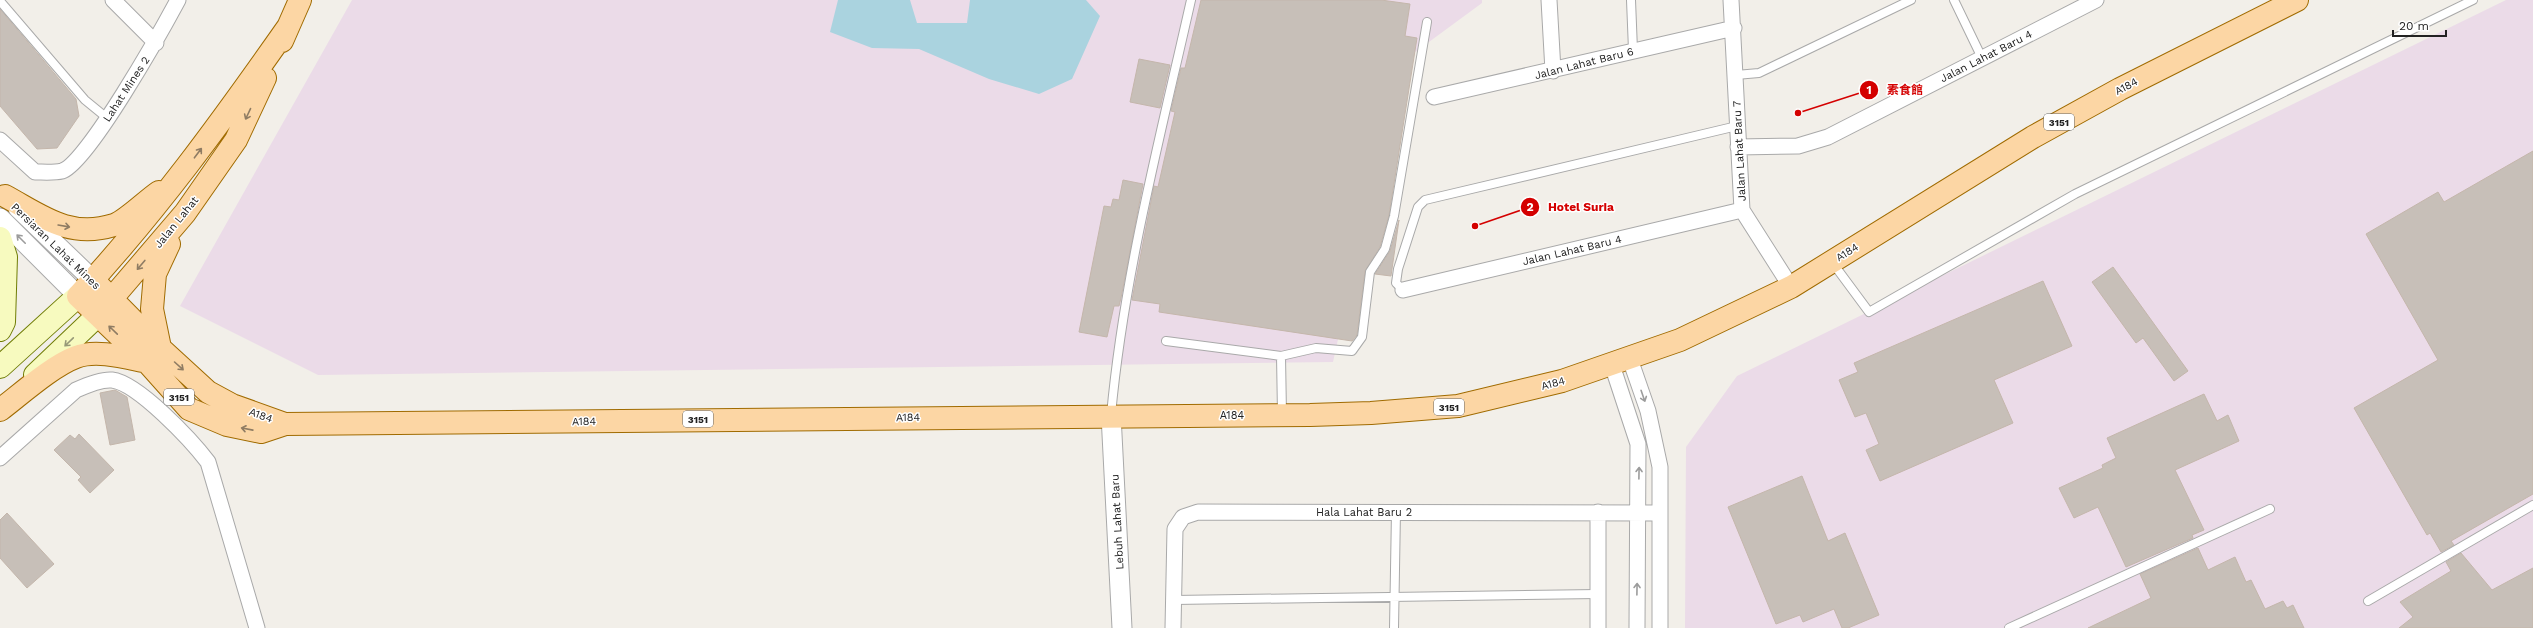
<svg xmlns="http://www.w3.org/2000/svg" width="2533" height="628" font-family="'Work Sans','Noto Sans SC',sans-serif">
<rect width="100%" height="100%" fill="#f2efe9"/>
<!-- industrial -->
<path fill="#ebdbe8" d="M352,0h1130v3l-83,61 -66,298 -1015,13 -138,-69z
M2506,0h27v628h-848l1,-181 51,-71z"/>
<!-- water -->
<path fill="#aad3df" d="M838,0h72l7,23h50l3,-23h116l14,16 -28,63 -33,15 -50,-15 -70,-30 -47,-1 -42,-16z"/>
<!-- building -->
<path fill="#c7bfb8" stroke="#c4b6ab" d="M1201,0h180l29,4 -5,32 12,2 -28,177 -9,32 -15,24 -8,64 -5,6 -193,-29 1,-8 -28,-4 22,-114 4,1 17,-75 -4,-1 10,-43h4z
M0,9l76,90 3,17 -22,32 -20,1 -37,-43z
M1139,59l31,6 -10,43 -30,-6z
M2533,151v343l-82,47 3,4 -13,7 -11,-19 -3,2 -73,-127 84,-48 -72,-126 72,-42 6,10z
M1123,180l20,4 -22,114 -2,8h-5l-7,31 -28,-5 25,-126 7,1 2,-8 6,1z
M1399,220l-8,56 -16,-2 15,-23z
M2113,267l75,104 -14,10 -31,-43 -7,5 -44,-61z
M2043,281l29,65 -78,34 19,43 -133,58 -14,-31 13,-6 -13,-31 -11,4 -16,-37 19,-8 -4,-9z
M115,390l12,7 8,43 -25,5 -10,-52z
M2204,394l13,27 11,-6 11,26 -64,29 29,60 -12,5 1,3 -67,29 -28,-60 -24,11 -15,-30 44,-20 -1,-3 14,-7 -9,-20z
M79,434l35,36 -24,23 -12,-13 3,-3 -27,-27 16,-15 5,4z
M1802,476l26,65 17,-8 34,82 -31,13h-6l-8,-19 -31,13 -3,-7 -24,9 -48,-117z
M7,513l47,51 -27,24 -27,-30v-38z
M2198,548l10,22 27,-13 11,25 5,-2 14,29 18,-8 4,7 6,-3 11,23h-216l63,-30 -11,-24z
M2461,553l31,37 41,-22v60h-134l14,-11 -13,-15 51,-31 -5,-9z"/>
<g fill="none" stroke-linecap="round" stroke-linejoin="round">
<!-- service casing -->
<g stroke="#a9a9a9" stroke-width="10">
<path id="service" d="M1631,0l2,50
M1954,0l28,58
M0,1l85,99 22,18
M1736,75l23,-2 152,-73
M1832,262l37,50 206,-118 398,-194
M1403,290l-7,-7 2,-14 20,-62 7,-7 312,-74
M1166,341l115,15 35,-8 36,3 10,-14 8,-65 15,-23 9,-33 33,-194
M1281,356l1,58
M1111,415c13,-141 49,-277 80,-415
M1174,600l424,-6
M2368,601l165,-96
M1394,628l2,-117
M2009,628l261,-119"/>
</g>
<!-- minor casing -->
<g stroke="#a9a9a9" stroke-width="17">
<path id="minor" d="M113,0l43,43
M1549,0l4,71
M1731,0l11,210 49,77
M1434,97l300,-69
M0,140l35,32c8,0 19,1 27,-1 25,-7 101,-143 116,-171
M1738,147l60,-1 30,-9 268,-137
M1403,290l339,-80
M1630,359l18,52 12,56v161
M1612,365l26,79 -1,184
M0,458l76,-68c11,-5 25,-11 36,-10 26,3 80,61 96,82l49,166
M1598,512v116
M1173,628l2,-99 8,-12 15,-5 461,1"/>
</g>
<!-- tertiary casing -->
<g stroke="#a9a9a9" stroke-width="21">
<path id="tertiary" d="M18,208l75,72
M0,218l78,78
M1111,415l11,213"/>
</g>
<!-- secondary casing -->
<g stroke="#707d05" stroke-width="24">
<path id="secondary" d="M0,238l6,19 -2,65 -4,8
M0,367l78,-71
M35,375l63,-60"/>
</g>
<!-- primary casing -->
<g stroke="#a06b00" stroke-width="24">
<path id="primary" d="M282,41l18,-41
M5,196c37,20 64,43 109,29 12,-4 33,-25 45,-33
M93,280l67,68 48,44 24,13 53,19 1025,-9 61,-2 87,-7 104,-25 118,-41 111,-53 242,-150 87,-48 177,-89
M102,310l83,-97 51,-73 29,-62
M160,348l-8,-39 3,-35 14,-30
M0,410c21,-16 52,-44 76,-53 21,-8 51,1 71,5
M285,424l-24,8 -34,-7 -38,-16 -42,-47 -69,-66c78,-84 144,-175 210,-269"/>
</g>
<!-- service -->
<use href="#service" stroke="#fff" stroke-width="8"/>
<!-- minor -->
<use href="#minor" stroke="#fff" stroke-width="15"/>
<!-- tertiary -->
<use href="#tertiary" stroke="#fff" stroke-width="19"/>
<!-- secondary -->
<use href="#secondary" stroke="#f7fabf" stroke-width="22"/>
<!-- primary -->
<use href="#primary" stroke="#fcd6a4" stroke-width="22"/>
</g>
<!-- one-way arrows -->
<defs><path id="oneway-shaft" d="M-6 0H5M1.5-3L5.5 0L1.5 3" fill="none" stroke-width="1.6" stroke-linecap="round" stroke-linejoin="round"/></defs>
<g stroke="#8f7c63">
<use href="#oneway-shaft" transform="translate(248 114) rotate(115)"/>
<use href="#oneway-shaft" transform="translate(198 153) rotate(-53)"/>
<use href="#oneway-shaft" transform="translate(64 226) rotate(10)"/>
<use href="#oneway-shaft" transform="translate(141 265) rotate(130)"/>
<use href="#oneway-shaft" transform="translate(113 330) rotate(-136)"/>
<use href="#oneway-shaft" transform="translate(179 366) rotate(42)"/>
<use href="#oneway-shaft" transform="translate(247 429) rotate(-169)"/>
</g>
<g stroke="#9c9c9c">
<use href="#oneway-shaft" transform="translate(21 239) rotate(-135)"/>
<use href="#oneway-shaft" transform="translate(1643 396) rotate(71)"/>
<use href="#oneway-shaft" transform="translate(1639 473) rotate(-89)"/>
<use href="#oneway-shaft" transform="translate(1637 589) rotate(-89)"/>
</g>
<use stroke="#979978" href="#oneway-shaft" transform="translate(69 342) rotate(136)"/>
<g text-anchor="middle" stroke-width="3" stroke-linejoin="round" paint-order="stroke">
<!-- shield labels -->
<g fill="#fff" stroke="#646464" stroke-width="1">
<rect x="2044" y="114" width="30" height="16" rx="3"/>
<rect x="164" y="389" width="30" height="16" rx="3"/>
<rect x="1434" y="399" width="30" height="16" rx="3"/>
<rect x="683" y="411" width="30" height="16" rx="3"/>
</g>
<g font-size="10" font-weight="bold" fill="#222">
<text x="2059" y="126">3151</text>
<text x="179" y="401">3151</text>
<text x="1449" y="411">3151</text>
<text x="698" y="423">3151</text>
</g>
<!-- street labels -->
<g font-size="11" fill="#222" stroke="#fff">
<text transform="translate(1986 56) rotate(-27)" y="4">Jalan Lahat Baru 4</text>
<text transform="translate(1584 63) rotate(-14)" y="4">Jalan Lahat Baru 6</text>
<text transform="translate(2126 86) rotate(-28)" y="4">A184</text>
<text transform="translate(126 89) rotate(-57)" y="4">Lahat Mines 2</text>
<text transform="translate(1739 151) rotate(-93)" y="4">Jalan Lahat Baru 7</text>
<text transform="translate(176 222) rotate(-51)" y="4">Jalan Lahat</text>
<text transform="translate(56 246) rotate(44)" y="4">Persiaran Lahat Mines</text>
<text transform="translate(1572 250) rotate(-13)" y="4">Jalan Lahat Baru 4</text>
<text transform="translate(1847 252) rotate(-32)" y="4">A184</text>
<text transform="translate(1553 383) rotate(-15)" y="4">A184</text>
<text transform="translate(261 415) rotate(20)" y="4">A184</text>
<text x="1232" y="419">A184</text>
<text transform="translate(908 417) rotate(-1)" y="4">A184</text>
<text transform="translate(584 421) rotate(-1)" y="4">A184</text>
<text x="1364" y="516">Hala Lahat Baru 2</text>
<text transform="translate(1117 522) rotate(-93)" y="4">Lebuh Lahat Baru</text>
</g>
</g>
<!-- callouts -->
<path fill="none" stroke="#d40000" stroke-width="1.5" d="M1798 113L1869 90M1475 226L1530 207"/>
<g fill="#d40000" stroke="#fff" stroke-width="1.5">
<circle cx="1798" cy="113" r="4"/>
<circle cx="1475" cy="226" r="4"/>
<circle cx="1869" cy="90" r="10"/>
<circle cx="1530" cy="207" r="10"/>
</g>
<g font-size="12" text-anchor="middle" font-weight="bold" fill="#fff">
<text x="1869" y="94">1</text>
<text x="1530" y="211">2</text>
</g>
<g font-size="12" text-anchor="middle" font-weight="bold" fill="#d40000" stroke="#fff" stroke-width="3" stroke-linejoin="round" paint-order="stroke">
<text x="1905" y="94">素食館</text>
<text x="1581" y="211">Hotel Suria</text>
</g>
<!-- scale -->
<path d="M2393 30v6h53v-6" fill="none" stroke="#222222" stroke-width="2"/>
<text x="2399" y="30" font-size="12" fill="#222222" stroke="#ffffff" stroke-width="3" paint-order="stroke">20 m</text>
</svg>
